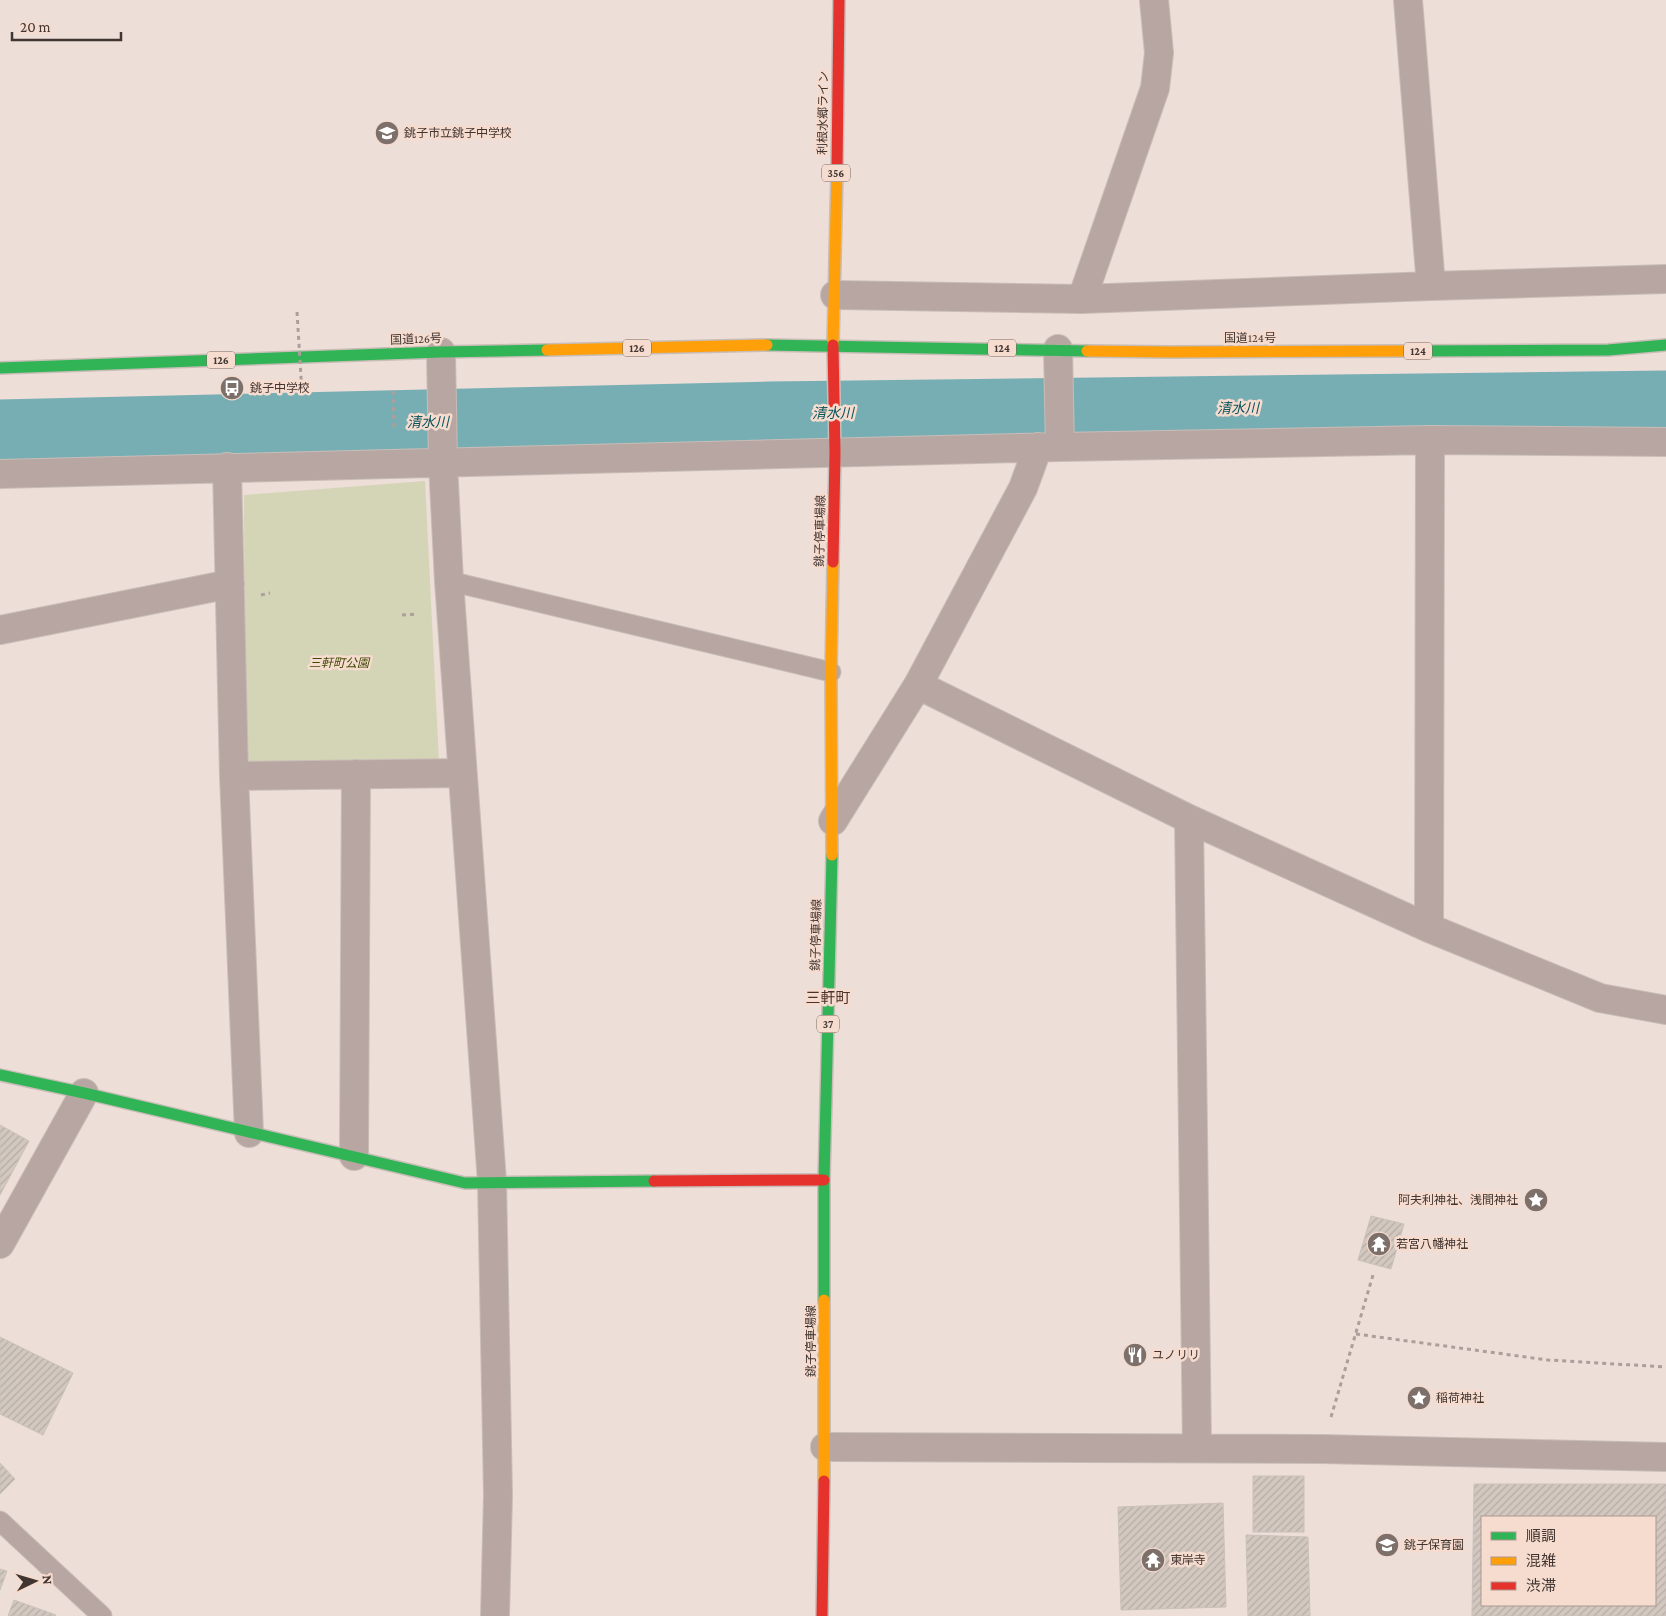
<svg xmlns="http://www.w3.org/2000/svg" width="1666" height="1616" font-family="'Crimson Pro','Noto Sans JP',serif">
<defs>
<pattern id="building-hatch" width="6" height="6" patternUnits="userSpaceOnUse" patternTransform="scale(1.25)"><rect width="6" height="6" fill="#d2c8c0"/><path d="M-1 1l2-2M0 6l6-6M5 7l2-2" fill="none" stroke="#b5aca5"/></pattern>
</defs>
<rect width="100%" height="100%" fill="#edded8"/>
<!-- green -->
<path fill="#d4d4b6" d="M425,481l14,282 -194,6 -1,-274z"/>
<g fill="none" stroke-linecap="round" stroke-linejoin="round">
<!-- river -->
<path stroke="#77aeb3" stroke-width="65" d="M0,432l770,-18 896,-11"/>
</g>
<!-- building -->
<path fill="url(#building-hatch)" stroke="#cac1ba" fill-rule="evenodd" d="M0,1125l29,16 -29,54z
M1371,1216l33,8 -13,45 -33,-9z
M0,1337l73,36 -30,62 -43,-21z
M0,1463l15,16 -15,15z
M1253,1476h51v56h-51z
M1474,1484h192v132h-194zM1482,1517h173v88h-173z
M1223,1503l3,104 -105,3 -3,-103z
M1246,1535l62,2 2,79h-62z
M0,1569l7,2 -7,19z
M14,1600l42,15 -1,1h-47z"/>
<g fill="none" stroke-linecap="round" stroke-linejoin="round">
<!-- lane casing -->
<g stroke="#c9bdb8" stroke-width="21">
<path id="lane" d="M449,581l382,91
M0,1521l102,95"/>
</g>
<!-- street casing -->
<g stroke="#c9bdb8" stroke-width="30">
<path id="street" d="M1408,0l23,286
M835,295l247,4 349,-13 235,-7
M1082,299l73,-211 4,-35 -5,-53
M1058,349l2,98
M441,352l2,111 6,118 43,601 6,313 -3,121
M227,467l7,309 15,357
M0,474l1060,-27 370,-7 236,2
M0,630l230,-46
M918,685l271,134 240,109 171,70 66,12
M234,776l228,-3
M1189,819l8,629
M833,821l85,-136 105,-197 15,-41
M1429,928l1,-488
M354,1156l2,-382
M0,1244l84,-151
M825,1447l497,2 344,8"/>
</g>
<!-- fast casing -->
<g stroke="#c9bdb8" stroke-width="14">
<path id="fast" d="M767,345l320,6
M1407,351l201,-1 58,-5
M0,368l441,-16 106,-2
M0,1075l84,18 381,90 189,-2
M824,1300v-120l8,-325"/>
</g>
<!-- slow casing -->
<g stroke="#c9bdb8" stroke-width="14">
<path id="slow" d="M833,345l4,-174
M547,350l220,-5
M1087,351l84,1 236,-1
M832,855l-1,-183 2,-110
M824,1481v-181"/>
</g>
<!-- jam casing -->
<g stroke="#c9bdb8" stroke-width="14">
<path id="jam" d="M837,171l2,-171
M833,345l2,108 -2,109
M654,1181l170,-1
M822,1616l2,-135"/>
</g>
<!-- path -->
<path stroke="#ac9e9b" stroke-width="3" stroke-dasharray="4 4" stroke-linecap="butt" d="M393,391l1,40
M261,595l9,-2
M402,615l16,-1
M1356,1334l192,26 118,7
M1331,1417l42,-142"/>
<!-- lane -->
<use href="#lane" stroke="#b7a6a1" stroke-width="19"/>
<!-- street -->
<use href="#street" stroke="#b7a6a1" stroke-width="28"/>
<!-- fast -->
<use href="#fast" stroke="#30b455" stroke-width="11"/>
<!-- slow -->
<use href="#slow" stroke="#ff9f0a" stroke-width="11"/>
<!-- jam -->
<use href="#jam" stroke="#e5322d" stroke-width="11"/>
<!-- path-bridge -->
<path stroke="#ac9e9b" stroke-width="3" stroke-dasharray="4 4" stroke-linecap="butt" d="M297,312l5,81"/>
</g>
<!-- icons -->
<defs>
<g id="school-disc" transform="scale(1.25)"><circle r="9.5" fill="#7d706b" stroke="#f6dbcf"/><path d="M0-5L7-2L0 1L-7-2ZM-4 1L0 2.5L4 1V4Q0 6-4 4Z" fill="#fff"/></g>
<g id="bus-disc" transform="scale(1.25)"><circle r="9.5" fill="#7d706b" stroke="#f6dbcf"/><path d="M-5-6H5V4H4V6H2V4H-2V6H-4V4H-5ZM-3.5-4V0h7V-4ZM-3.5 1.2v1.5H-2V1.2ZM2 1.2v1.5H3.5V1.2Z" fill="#fff"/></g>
<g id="sight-disc" transform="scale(1.25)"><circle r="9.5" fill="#7d706b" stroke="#f6dbcf"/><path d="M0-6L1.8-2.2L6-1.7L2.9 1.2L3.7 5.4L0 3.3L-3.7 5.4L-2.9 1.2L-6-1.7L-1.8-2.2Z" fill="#fff"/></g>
<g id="temple-disc" transform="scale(1.25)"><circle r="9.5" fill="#7d706b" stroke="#f6dbcf"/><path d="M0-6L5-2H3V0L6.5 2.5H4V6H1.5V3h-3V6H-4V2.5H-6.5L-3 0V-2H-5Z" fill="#fff"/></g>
<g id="restaurant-disc" transform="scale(1.25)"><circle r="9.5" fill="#7d706b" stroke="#f6dbcf"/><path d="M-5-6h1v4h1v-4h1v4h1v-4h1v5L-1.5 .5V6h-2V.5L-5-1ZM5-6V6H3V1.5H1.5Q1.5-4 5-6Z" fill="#fff"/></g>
</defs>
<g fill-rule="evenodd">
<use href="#school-disc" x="387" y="133"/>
<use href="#bus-disc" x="232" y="388"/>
<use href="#sight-disc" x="1536" y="1200"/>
<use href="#temple-disc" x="1379" y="1244"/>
<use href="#restaurant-disc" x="1135" y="1355"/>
<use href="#sight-disc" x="1419" y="1398"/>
<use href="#school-disc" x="1387" y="1545"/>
<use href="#temple-disc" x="1153" y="1560"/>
</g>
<g text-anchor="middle" stroke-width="5" stroke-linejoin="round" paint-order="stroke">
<!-- shield labels -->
<g fill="#f6dbcf" stroke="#776760" stroke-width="1">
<rect x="822" y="164.5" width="28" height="17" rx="4"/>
<rect x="623" y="339.5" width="28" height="17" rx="4"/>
<rect x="988" y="339.5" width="28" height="17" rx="4"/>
<rect x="1404" y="342.5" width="28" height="17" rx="4"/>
<rect x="207" y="351.5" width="28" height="17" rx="4"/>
<rect x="817" y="1015.5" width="22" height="17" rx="4"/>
</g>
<g font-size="11" font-weight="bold" fill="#403530">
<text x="836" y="177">356</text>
<text x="637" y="352">126</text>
<text x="1002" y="352">124</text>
<text x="1418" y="355">124</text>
<text x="221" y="364">126</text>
<text x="828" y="1028">37</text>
</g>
<!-- street labels -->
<g font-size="12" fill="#403530" stroke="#f6dbcf">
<text transform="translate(823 113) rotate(-89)" y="4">利根水郷ライン</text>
<text x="1250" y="342">国道124号</text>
<text transform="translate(416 339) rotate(-2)" y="4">国道126号</text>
<text transform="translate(820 531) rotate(-89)" y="4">銚子停車場線</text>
<text transform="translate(816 935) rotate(-89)" y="4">銚子停車場線</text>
<text transform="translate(811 1341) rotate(-90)" y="4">銚子停車場線</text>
</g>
<!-- poi labels -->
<g font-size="12" fill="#403530" stroke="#f6dbcf" text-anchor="start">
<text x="404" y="137">銚子市立銚子中学校</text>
<text x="250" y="392">銚子中学校</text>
<text x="1518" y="1204" text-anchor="end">阿夫利神社、浅間神社</text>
<text x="1396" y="1248">若宮八幡神社</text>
<text x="1152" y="1359">ユノリリ</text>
<text x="1436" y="1402">稲荷神社</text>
<text x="1404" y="1549">銚子保育園</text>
<text x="1170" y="1564">東岸寺</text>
</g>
<!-- park labels -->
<g font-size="12" font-style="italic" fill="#3d4800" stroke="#f6dbcf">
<text x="339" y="667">三軒町公園</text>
</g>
<!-- water labels -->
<g font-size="14" font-style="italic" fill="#06535a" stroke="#f6dbcf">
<text transform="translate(1238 408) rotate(-1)" y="5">清水川</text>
<text transform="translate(833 413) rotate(-1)" y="5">清水川</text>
<text transform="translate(428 422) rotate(-1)" y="5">清水川</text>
</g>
<!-- quarter labels -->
<g font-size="15" fill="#49332a" stroke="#f6dbcf">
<text x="828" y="1003">三軒町</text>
</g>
</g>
<!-- legend -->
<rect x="1481" y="1516" width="175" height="90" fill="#f6dbcf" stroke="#ad998f"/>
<rect x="1491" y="1532" width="25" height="8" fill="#30b455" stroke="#ad998f"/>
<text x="1526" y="1541" font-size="15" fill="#403530">順調</text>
<rect x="1491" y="1557" width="25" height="8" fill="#ff9f0a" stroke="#ad998f"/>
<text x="1526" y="1566" font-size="15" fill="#403530">混雑</text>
<rect x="1491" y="1582" width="25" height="8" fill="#e5322d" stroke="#ad998f"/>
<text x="1526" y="1591" font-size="15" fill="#403530">渋滞</text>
<!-- north arrow -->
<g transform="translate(35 1581) rotate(85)" stroke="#f6dbcf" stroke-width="4" paint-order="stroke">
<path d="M0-4L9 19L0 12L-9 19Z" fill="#403530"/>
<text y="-8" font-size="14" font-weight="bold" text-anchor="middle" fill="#403530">N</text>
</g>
<!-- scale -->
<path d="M12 32v8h109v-8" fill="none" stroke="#403530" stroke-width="2.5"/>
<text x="20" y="32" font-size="15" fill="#403530" stroke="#f6dbcf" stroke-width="4" paint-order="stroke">20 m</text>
</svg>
